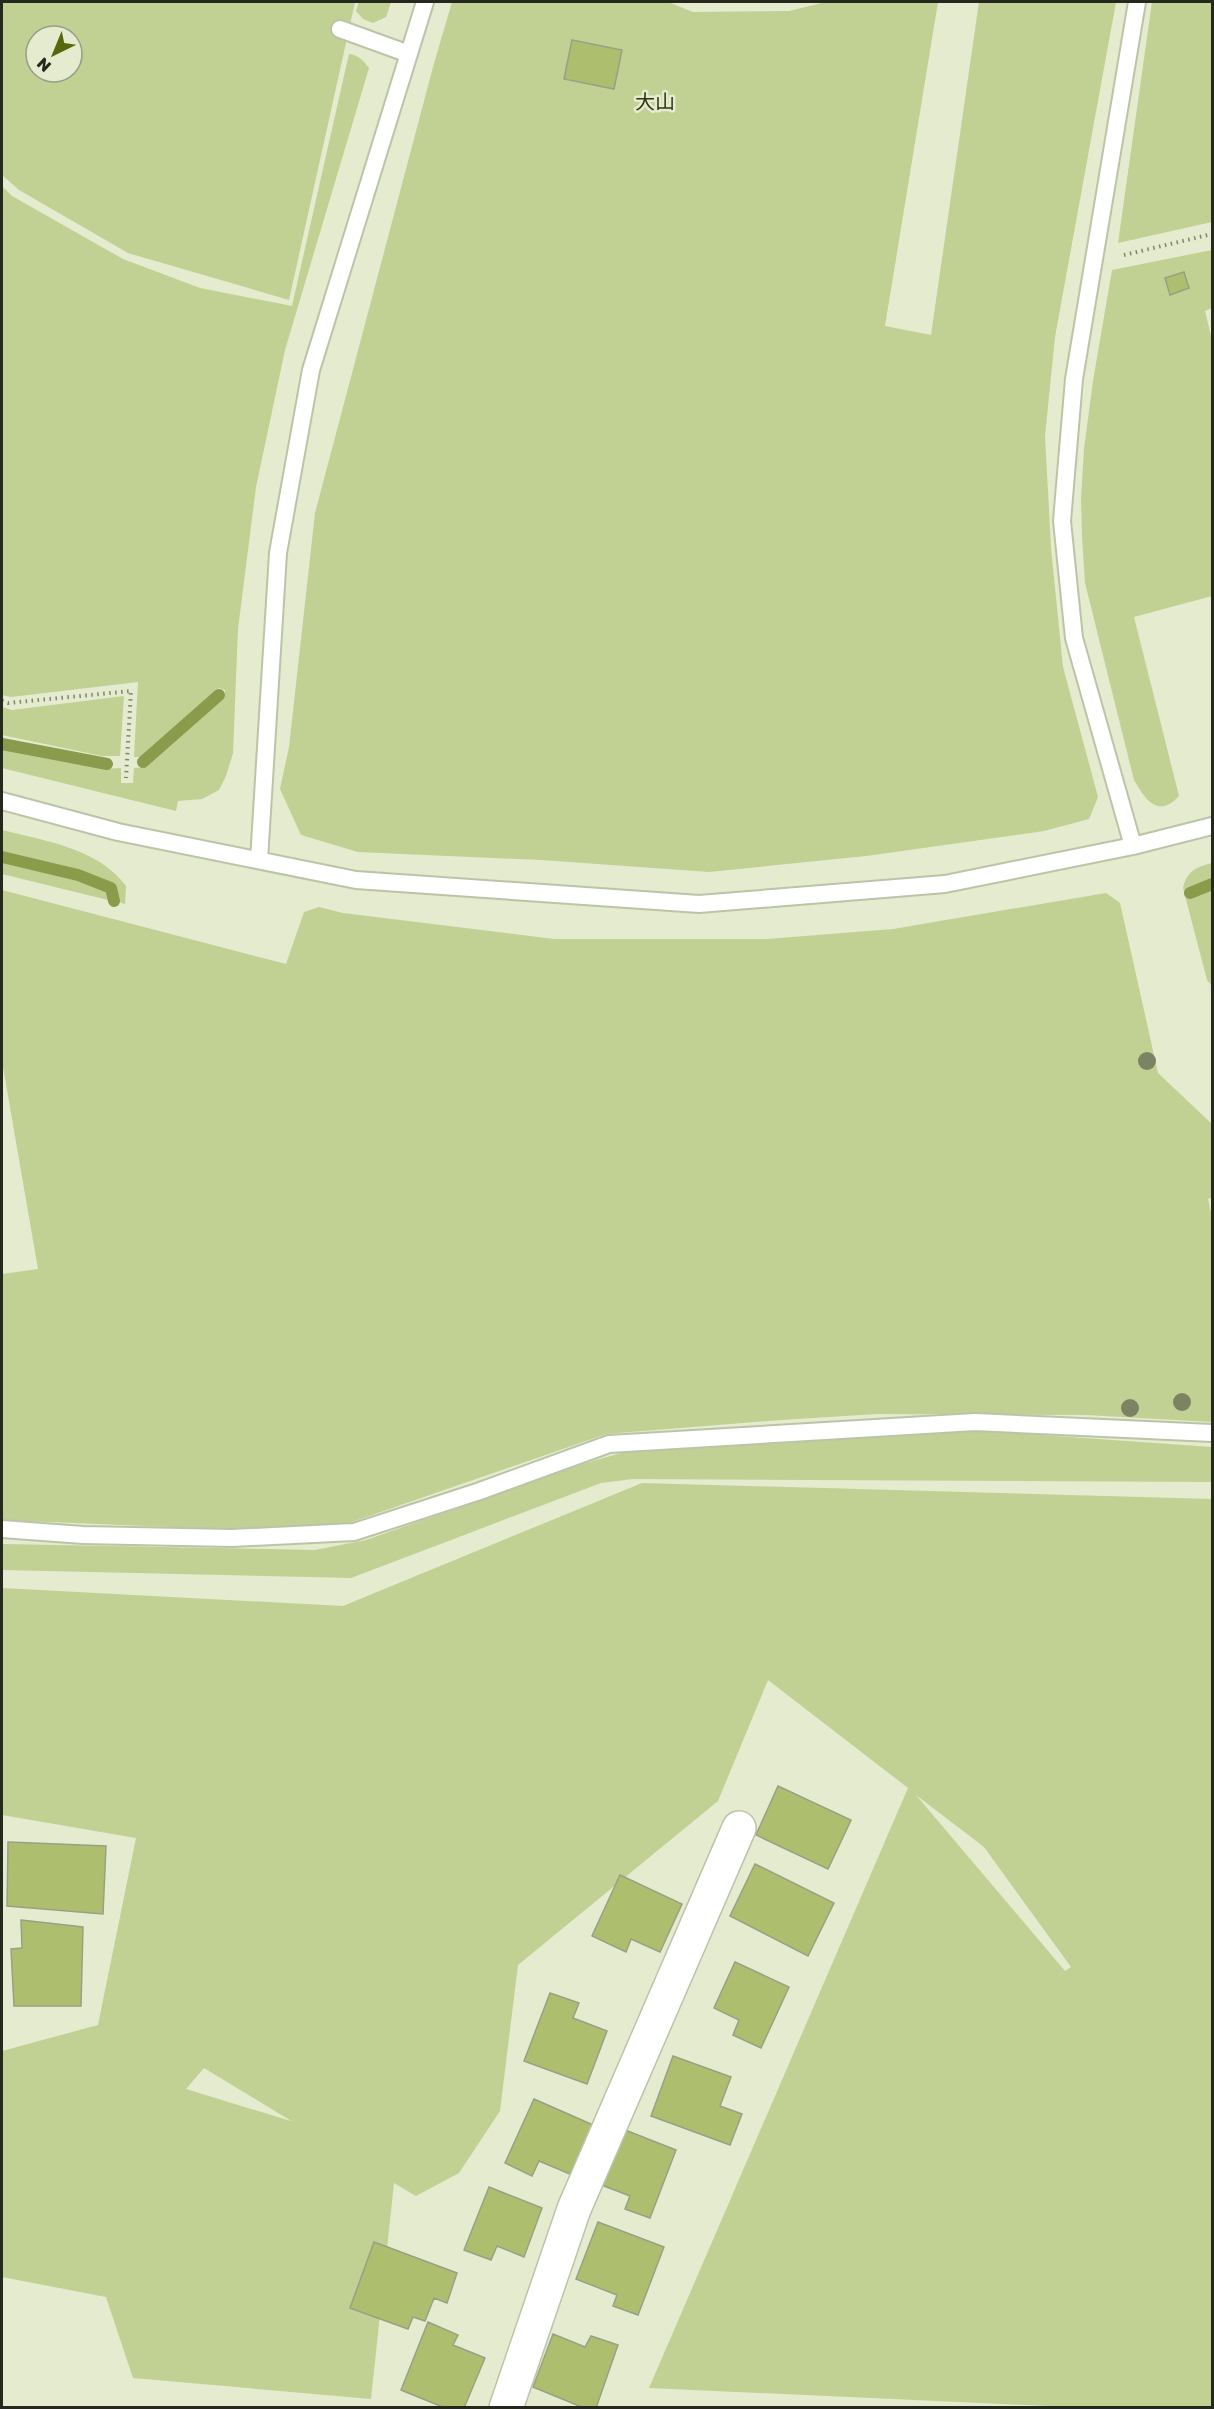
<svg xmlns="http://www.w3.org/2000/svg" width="1214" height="2409" font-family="'Golos Text','Noto Sans JP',sans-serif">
<rect width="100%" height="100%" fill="#e4ebce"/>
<!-- green -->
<path fill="#c1d093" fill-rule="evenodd" d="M2,2h353l-66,298 -161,-47 -109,-63 -17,-15zM36,36h36v36h-36z
M359,2h32l-5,15 -13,6 -10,-4 -7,-8z
M452,2h216l25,10 96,-1 37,-9h112l-53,324 46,9 48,-333h137l-61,335 -10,99 6,112 12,119 35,130 -9,22 -45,12 -178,25 -157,16 -168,-12 -183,-8 -57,-17 -21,-46 9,-42 26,-234 118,-446z
M1152,2h60v220l-94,21z
M349,54c9,1 14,6 20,14l-84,282 -29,137 -18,142 -5,124 -7,23 -7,14 -17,9 -24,2 -2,10 -174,-43v-19l103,20 16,-1v15h12l1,-15 12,-1 79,-71v-6l-6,-2 -77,69h-8l4,-75 -127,15 -9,-2v-509l10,10 111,63 77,29 92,18z
M1212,250v58l-7,3 7,29v256l-78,21 45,179c-21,23 -34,3 -45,-16l-49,-197 -3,-47 -1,-37 3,-50 9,-68 19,-111z
M124,696l-4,60h-18l-100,-21v-28l10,3z
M2,830c43,11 96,18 124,56l-1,18 -6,-2 -4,-17 -36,-14 -77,-17z
M2,863l71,16 32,11 3,10 -106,-26z
M1212,863v123l-5,-6 -24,-92c4,-17 13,-21 29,-25z
M2,890l284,74 18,-52 15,-5 24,6 211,26h213l126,-10 213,-36 14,10 38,170 54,51v73l-4,2 4,18v205l-126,-7 -209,-1 -96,6 -175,14 -257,89 -84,8 -263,-11v-246l36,-5 -36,-208z
M970,1430l242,17v35l-579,-3 -32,4 -250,95 -349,-8v-26l313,6 51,-10 223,-78 50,-14 102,-3 134,-11z
M642,1483l570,16v908h-143l-420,-19 259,-600 -140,-108 -50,121 -200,164 -18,146 -41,62 -43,23 -22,-13 -23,216 -238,-21 -27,-81 -104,-20v-226l96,-26 38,-187 -134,-23v-227l341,18zM916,1795l68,52 87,120 -6,4zM204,2068l89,54h1l-108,-33z"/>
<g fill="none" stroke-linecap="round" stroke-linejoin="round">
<!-- stream -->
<path stroke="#8a9b4c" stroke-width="12" d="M2,744l105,20
M143,762l76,-67
M2,857l76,18 33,13 3,13
M1190,893l22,-9"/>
</g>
<!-- building -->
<path fill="#adbf6f" stroke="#99a085" stroke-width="1.5" d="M572,40l50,10 -8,39 -50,-10z
M1184,272l5,16 -19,7 -5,-17z
M778,1786l73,34 -23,49 -72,-34z
M8,1842l98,4 -3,68 -96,-8z
M755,1864l79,39 -26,53 -78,-40z
M620,1875l62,29 -22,48 -29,-13 -5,13 -34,-16z
M21,1920l62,7 -2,79h-67l-3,-57 11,-1z
M735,1962l54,25 -28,61 -28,-13 6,-15 -25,-12z
M550,1993l29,10 -6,15 34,13 -20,53 -63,-23z
M673,2056l58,21 -11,29 22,8 -12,31 -79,-29z
M534,2099l59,26 -23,49 -31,-13 -7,15 -27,-13z
M620,2128l56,22 -26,68 -25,-9 5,-13 -31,-12z
M489,2187l53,21 -18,49 -27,-11 -6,14 -27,-10z
M598,2222l66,25 -26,68 -25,-9 4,-11 -41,-16z
M374,2242l83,31 -10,30 -13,-5 -9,23 -12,-4 -5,12 -58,-21z
M428,2322l30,13 -5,10 32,13 -21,50h-19l-44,-18z
M553,2334l32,13 6,-11 27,9 -22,63h-12l-51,-21z"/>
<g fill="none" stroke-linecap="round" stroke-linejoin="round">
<!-- lane casing -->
<g stroke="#bcc4a8" stroke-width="20">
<path id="lane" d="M340,29l69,25
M2,801l116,31 238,48 343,24 246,-20 188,-38 79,-20
M1133,846l-59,-208 -12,-117 12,-142 63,-377
M259,860l19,-307 33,-183 114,-368
M2,1529l81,6 149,3 122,-6 126,-41 129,-47 366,-22 237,11"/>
</g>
<!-- street casing -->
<g stroke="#bcc4a8" stroke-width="36">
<path id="street" d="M506,2408l68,-199 165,-381"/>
</g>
<!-- path -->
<path stroke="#808571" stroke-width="4" stroke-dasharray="1.5 4.5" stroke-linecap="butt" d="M1124,255l88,-21
M2,701l6,2 123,-12 -5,87"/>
<!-- lane -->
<use href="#lane" stroke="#fff" stroke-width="16"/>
<!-- street -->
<use href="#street" stroke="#fff" stroke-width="33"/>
</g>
<!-- trees -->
<g fill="#7c8363">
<circle cx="1147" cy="1061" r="9"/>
<circle cx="1182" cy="1402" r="9"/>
<circle cx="1130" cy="1408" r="9"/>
</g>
<g text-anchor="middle" stroke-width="5" stroke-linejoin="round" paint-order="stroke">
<!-- quarter labels -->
<g font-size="20" fill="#303710" stroke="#e4ebce">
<text x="655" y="109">大山</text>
</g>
</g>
<!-- border -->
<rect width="1214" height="2409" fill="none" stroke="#25281d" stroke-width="6"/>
<!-- north arrow -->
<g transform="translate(54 54) rotate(223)"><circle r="28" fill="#e4ebce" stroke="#989d87" stroke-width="1.5"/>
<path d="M0-4.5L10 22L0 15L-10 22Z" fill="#58660d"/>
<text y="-9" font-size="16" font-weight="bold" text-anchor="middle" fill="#25281d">N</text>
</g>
</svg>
